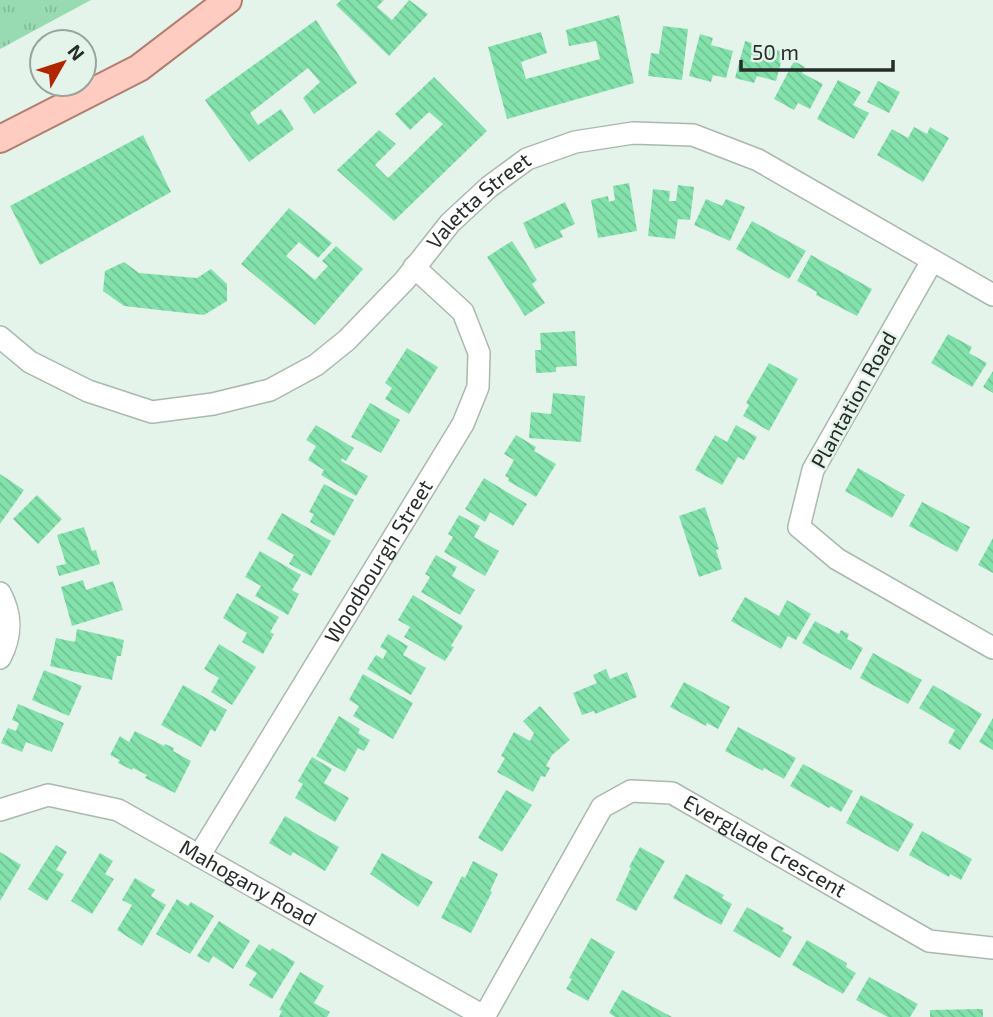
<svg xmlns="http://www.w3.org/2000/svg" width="993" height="1017" font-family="'Exo 2',sans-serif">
<defs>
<pattern id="park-tufts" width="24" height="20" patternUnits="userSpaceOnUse" patternTransform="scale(1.75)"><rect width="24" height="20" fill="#98dbb2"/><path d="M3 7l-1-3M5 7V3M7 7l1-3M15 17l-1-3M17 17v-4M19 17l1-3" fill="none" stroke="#83bc99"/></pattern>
<pattern id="building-back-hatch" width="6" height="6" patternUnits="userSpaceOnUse" patternTransform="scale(1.75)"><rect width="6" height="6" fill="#83e2ab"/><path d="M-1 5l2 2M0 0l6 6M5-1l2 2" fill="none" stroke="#71c293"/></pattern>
</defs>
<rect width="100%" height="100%" fill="#e5f4ea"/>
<!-- park -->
<path fill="url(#park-tufts)" d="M0,0h91l-91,49z"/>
<!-- building -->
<path fill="url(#building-back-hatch)" d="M341,0h43l-7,7 15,13 17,-20 19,14 -39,42 -53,-51z
M619,15l15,68 -127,36 -19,-72 53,-15 6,21 -26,9 5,17 74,-20 -4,-18 -27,5 -3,-16z
M316,20l41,63 -43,31 -11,-16 17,-16 -12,-14 -58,45 8,12 23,-16 13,20 -45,33 -44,-62z
M663,26l25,3 -6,51 -34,-4 3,-23 8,1z
M700,34l13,4 -2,7 22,6 -7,27 -13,-3 -2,7 -22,-6z
M745,41l39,11 -8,29 -19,-5 -3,7 -19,-5z
M794,61l11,6 -3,6 21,11 -13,25 -12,-6 -4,7 -20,-11z
M434,77l53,54 -93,90 -57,-51 42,-40 17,14 -21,21 13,13 55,-54 -14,-12 -19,18 -15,-16z
M838,80l23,12 -8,13 16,8 -15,26 -37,-20z
M878,81l22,11 -11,21 -22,-11z
M914,127l13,7 3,-7 19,11 -26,44 -46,-27 15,-26 16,9z
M143,135l28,57 -131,73 -30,-59z
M629,183l8,48 -39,7 -7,-38 17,-4 1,6 6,-2 -2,-14z
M678,185l16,2 -4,33 -12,-1 -3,20 -27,-3 5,-47 17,2 -1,10h7z
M706,199l16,7 4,-7 19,8 -15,34 -36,-16z
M565,202l10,22 -15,7 3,6 -28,12 -12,-26z
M289,208l43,35 -14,15 -19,-16 -13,14 29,24 13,-14 -6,-5 14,-15 27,23 -48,56 -74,-61z
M752,221l54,30 -17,28 -53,-30z
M512,241l25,39 -5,4 13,19 -20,13 -38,-59z
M811,255l61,34 -15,27 -41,-21 1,-3 -20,-11z
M124,262l15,11 58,5 14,-9 16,15v17l-23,14 -80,-9 -21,-15 2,-20z
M575,331l2,35 -21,1v5l-20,1 -1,-23h6l-1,-17z
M948,334l24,13 -3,6 18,10 -15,24 -41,-24z
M407,348l31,19 -29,47 -24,-15 7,-11 -7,-5z
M769,363l29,16 -29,52 -26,-15 6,-11 -3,-2z
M993,371v22l-10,-6z
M553,393l32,3 -4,46 -52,-4 2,-26 20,2z
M370,403l30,17 -19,33 -30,-16z
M316,425l38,23 -8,13 -4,-3 -1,3 27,15 -12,20 -35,-21 3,-5 -16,-10 8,-14 -10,-6z
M736,425l21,12 -13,23 -6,-3 -16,28 -27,-15 20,-35 12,7z
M516,435l20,12 -2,4 22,13 -20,33 -28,-16 1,-3 -4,-2 9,-16 -10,-6z
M858,468l47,27 -13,23 -47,-27z
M0,474l24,16 -24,34z
M484,478l43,26 -14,22 -23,-14 -5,10 -20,-13z
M324,484l30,16 -20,36 -24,-14 4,-8 -5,-2z
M37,495l25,24 -24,25 -25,-25z
M922,502l48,25 -13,25 -48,-26z
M705,507l14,42 -3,1 6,19 -23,8 -20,-61z
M282,513l49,28 -20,35 -22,-12 5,-9 -27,-16z
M459,515l21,11 -6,11 25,14 -14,25 -41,-24 9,-15 -5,-3z
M84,527l8,24 4,-1 4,14 -41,12 -3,-10 10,-2 -9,-29z
M993,538v35l-15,-8z
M260,551l41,24 -9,15 7,4 -11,21 -33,-19 6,-10 -16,-9z
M436,555l21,12 -5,9 23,14 -15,25 -39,-23 9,-15 -5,-3z
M83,580l3,10 27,-9 10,29 -51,16 -11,-39z
M237,593l42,24 -9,15 4,2 -11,20 -21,-12 5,-9 -24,-15z
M413,595l50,31 -12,20 3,1 -9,14 -41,-24 6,-10 -12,-7z
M745,597l34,19 8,-16 24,14 -15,26 -8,-4 -7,13 -50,-28z
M815,621l24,13 2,-4 8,4 -2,5 16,9 -12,22 -49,-27z
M77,629l47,11 -3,16h-4l-5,24 -62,-14 6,-28 19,4z
M388,634l20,12 -5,9 23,13 -15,27 -44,-26 9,-14 7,4 4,-8 -7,-4z
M219,644l37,23 -24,38 -21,-13 8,-14 -15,-9z
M873,653l49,27 -14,24 -48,-26z
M606,669l4,10 17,-7 10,25 -42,17 -1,-3 -12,4 -9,-22 24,-10 -4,-8z
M44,670l38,16 -13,30 -37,-16z
M363,674l50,29 -20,36 -40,-23 6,-10 -10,-6z
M684,682l46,25 -12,22 -11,-6 -1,3 -36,-19z
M183,685l44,25 -12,22 -4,-3 -10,18 -40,-22z
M933,685l49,29 -22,36 -12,-7 7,-13 -36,-22z
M18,704l46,19 -12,29 -26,-10 -4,10 -21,-9 7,-15 8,3 3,-8 -7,-3z
M540,706l30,34 -18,15 -6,11 4,2 -5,9 -4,-1 -8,16 -36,-20 8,-14 -4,-2 13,-24 16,9 4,-8 -11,-12z
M339,716l21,13 -2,4 12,7 -6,11 -6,-3 -13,24 -29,-16z
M993,718v32l-14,-8z
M738,727l58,31 -12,21 -20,-11 -1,3 -38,-20z
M135,731l29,15 1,-2 9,4 -1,3 18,10 -16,32 -30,-15 2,-3 -14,-7 -1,2 -14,-7 2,-3 -10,-5 10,-19 9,6z
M312,757l20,12 -8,14 25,15 -14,24 -40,-24 8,-14 -5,-3z
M803,764l50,27 -12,21 -10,-6 -2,2 -39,-22z
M506,790l26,15 -30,47 -24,-14z
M861,795l53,29 -16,28 -52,-29z
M285,816l54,31 -14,24 -32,-19 -2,4 -22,-13z
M922,831l50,28 -11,21 -11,-6 -1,3 -40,-22z
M56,845l11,7 -11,18 8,4 -17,27 -19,-12z
M640,847l25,14 -29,50 -20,-11 15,-32 -2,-1z
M0,852l21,13 -21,36z
M100,853l13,8 -8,13 9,5 -22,35 -21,-13z
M382,853l51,29 -15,25 -48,-33z
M473,861l25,13 -8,17 2,1 -21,41 -30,-15 21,-42 3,2z
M686,874l38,21 -2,3 10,6 -11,21 -48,-27z
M135,878l20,12 -4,6 15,9 -24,41 -25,-16 15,-25 -10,-5z
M177,899l11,7 3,-4 23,14 -24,38 -34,-20z
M747,907l37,21 -2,3 10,6 -12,21 -47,-27z
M219,921l31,20 -17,28 -20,-13 -4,7 -12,-7z
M591,938l24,14 -27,49 -22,-12 6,-10 -3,-1z
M807,940l40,23 -1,4 10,6 -13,21 -51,-29z
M259,944l11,7 2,-3 23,14 -23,37 -23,-14 8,-12 -12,-7z
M300,972l24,14 -10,17 16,9 -3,5h-48l3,-6 -3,-1z
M869,977l49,27 -8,13h-22l-32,-17z
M622,990l50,27h-57l-6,-4z
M983,1009v8h-53v-7z"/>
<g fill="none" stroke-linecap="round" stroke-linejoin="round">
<!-- minor casing -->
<g stroke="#aab8af" stroke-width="24">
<g id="minor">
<path d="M932,261l-119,209 -14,57 38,32 156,89"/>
<path id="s1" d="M0,337l30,25 58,29 64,21 61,-8 57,-14 46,-25 31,-25 58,-60 45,-57 39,-36 38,-28 48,-17 58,-9 60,2 65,25 235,135"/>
<path d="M0,593c12,22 12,42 0,65"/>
<path id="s2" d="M0,810l48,-15 70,15 367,207"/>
<path id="s3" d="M199,856l264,-432 15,-37 1,-34 -16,-41 -49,-45"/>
<path id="s4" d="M484,1017l118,-210 29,-16 41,2 257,148 64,7"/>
</g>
</g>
<!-- major casing -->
<g stroke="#b27e70" stroke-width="30">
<path id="major" d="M0,139l139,-71 89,-68"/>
</g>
<!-- minor -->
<use href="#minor" stroke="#fff" stroke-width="21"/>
<!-- major -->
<use href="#major" stroke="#feccc1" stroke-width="26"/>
</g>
<g text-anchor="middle" stroke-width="5" stroke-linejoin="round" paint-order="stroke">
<!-- street labels -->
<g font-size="21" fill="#262c28" stroke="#e5f4ea">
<text dy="7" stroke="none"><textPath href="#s1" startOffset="576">Valetta Street</textPath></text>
<text transform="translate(854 400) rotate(-61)" y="7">Plantation Road</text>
<text dy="7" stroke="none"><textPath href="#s3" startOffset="345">Woodbourgh Street</textPath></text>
<text dy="7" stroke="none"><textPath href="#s4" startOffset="422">Everglade Crescent</textPath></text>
<text dy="7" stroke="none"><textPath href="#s2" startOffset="271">Mahogany Road</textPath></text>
</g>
</g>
<!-- north arrow -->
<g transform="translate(63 63) rotate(51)"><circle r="33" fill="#e5f4ea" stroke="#99a49c" stroke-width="2"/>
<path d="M0-5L12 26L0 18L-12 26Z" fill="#b12501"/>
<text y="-10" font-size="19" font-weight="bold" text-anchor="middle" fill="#262c28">N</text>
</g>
<!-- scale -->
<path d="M741 60v10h152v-10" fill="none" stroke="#262c28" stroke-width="3.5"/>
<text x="752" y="60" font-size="21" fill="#262c28" stroke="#e5f4ea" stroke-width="5" paint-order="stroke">50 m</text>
</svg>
